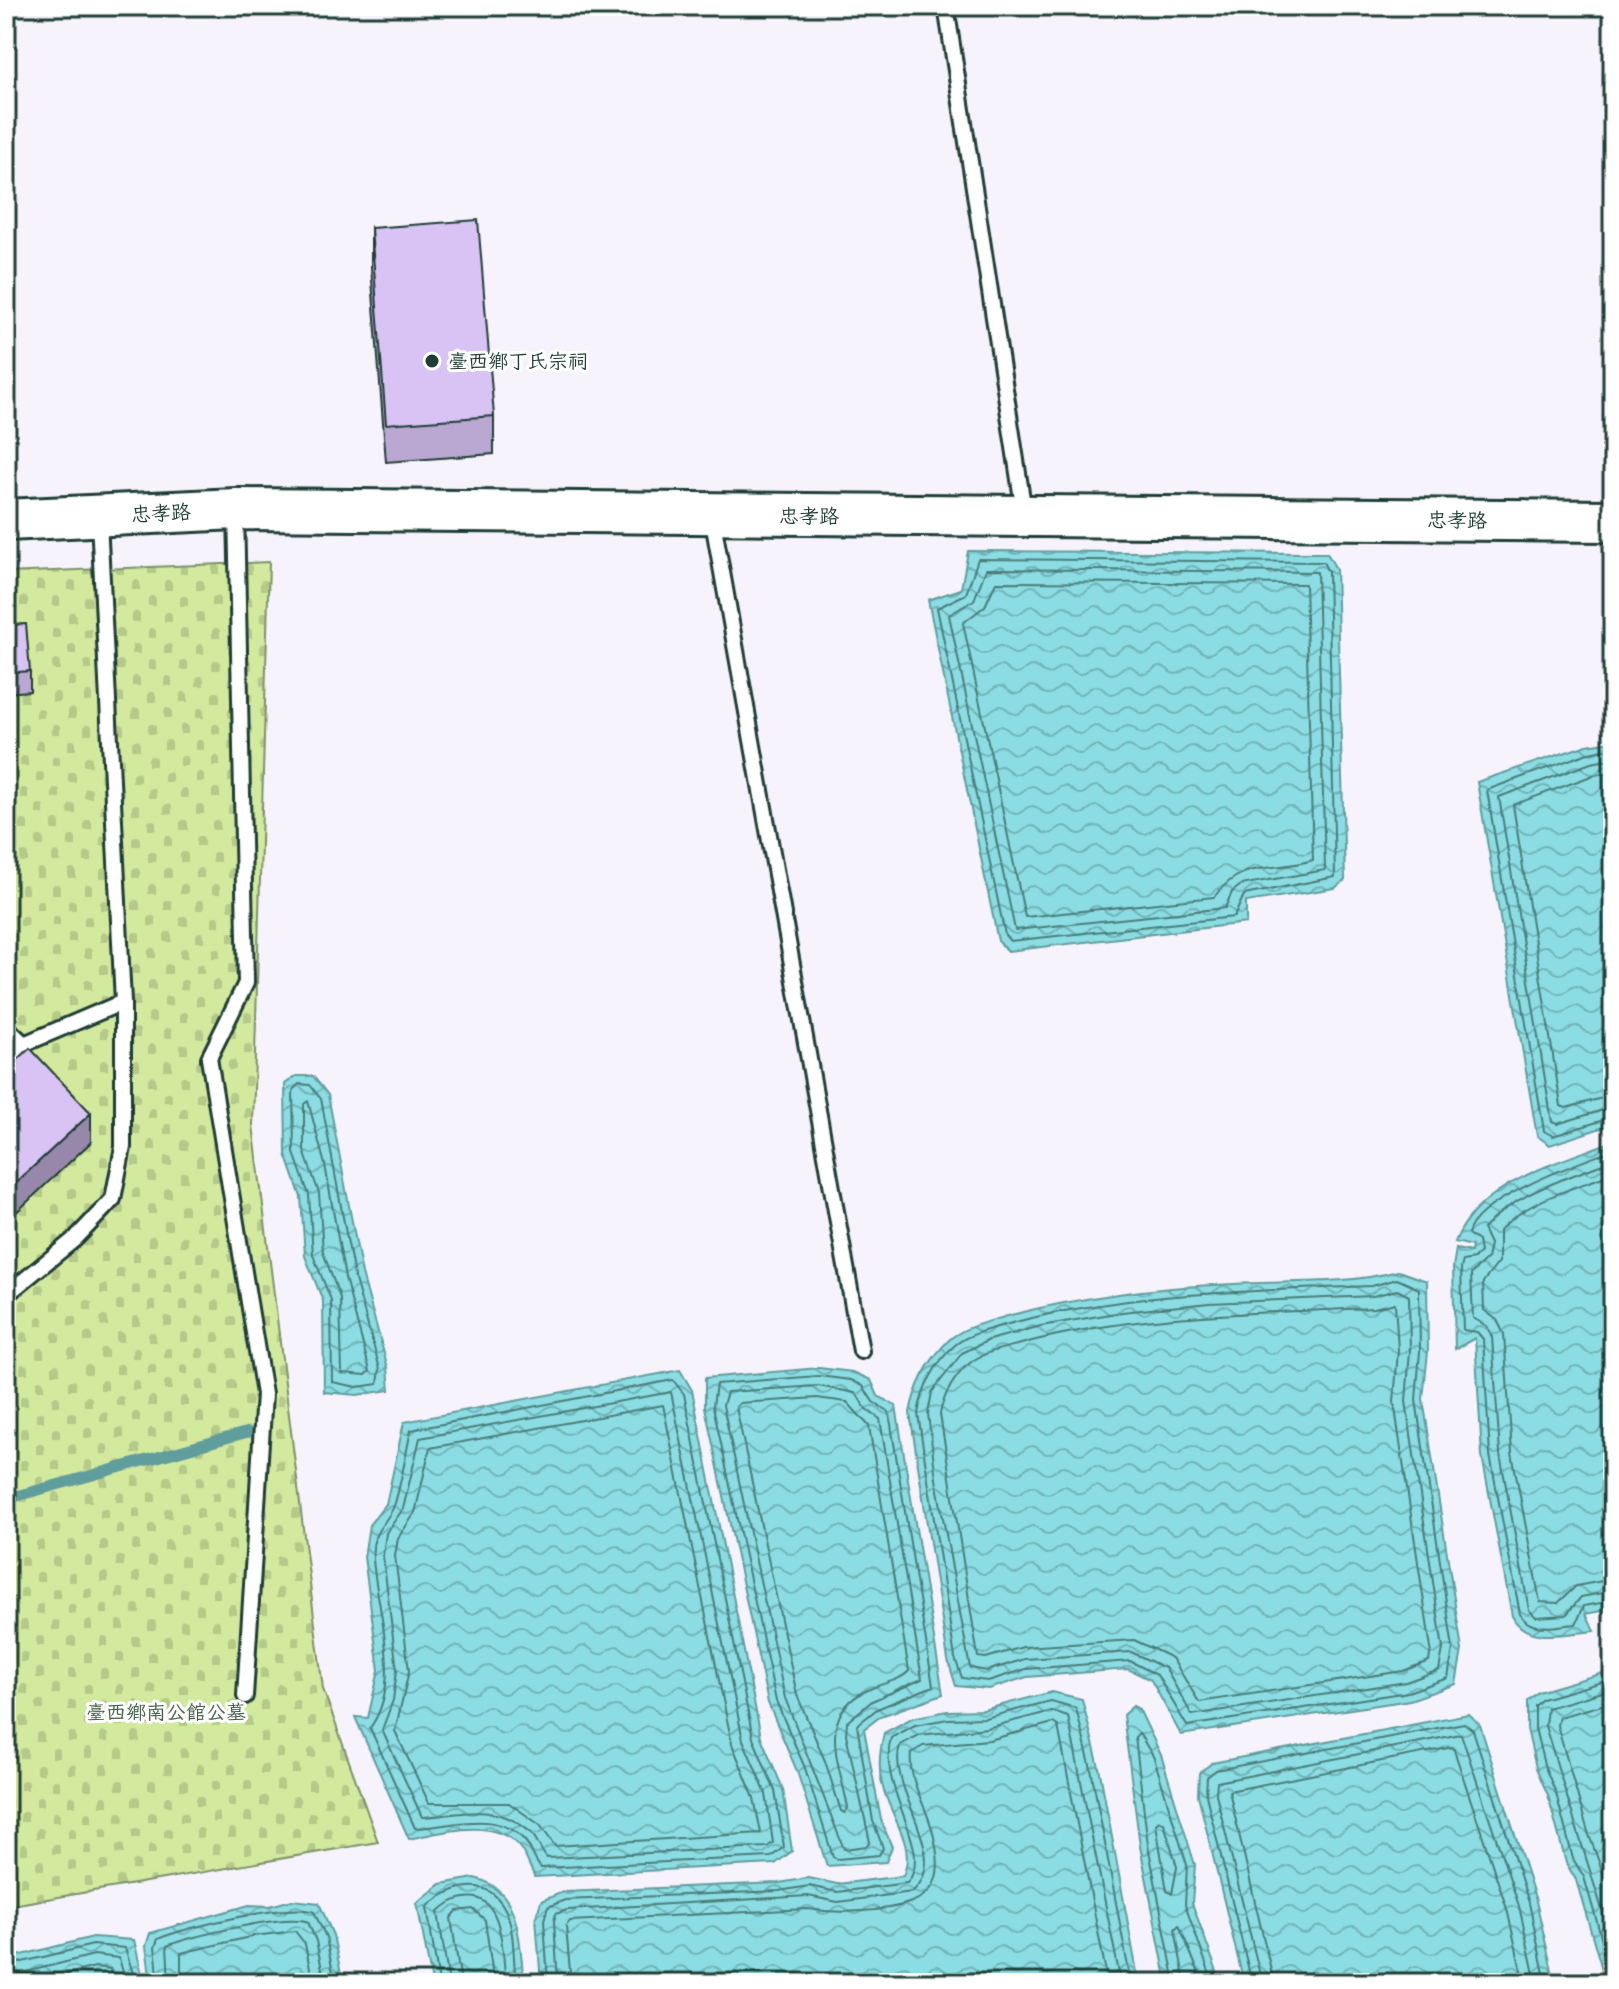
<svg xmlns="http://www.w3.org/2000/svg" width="1619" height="1989" font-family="'Playpen Sans','LXGW WenKai TC',sans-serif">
<defs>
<pattern id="cemetery-stones" width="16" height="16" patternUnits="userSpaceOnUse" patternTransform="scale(2)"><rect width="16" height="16" fill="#d3e99e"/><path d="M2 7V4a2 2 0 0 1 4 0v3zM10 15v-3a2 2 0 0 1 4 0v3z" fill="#b5c989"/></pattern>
<pattern id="water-waves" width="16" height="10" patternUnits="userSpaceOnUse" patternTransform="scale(2)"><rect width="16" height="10" fill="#8bdde3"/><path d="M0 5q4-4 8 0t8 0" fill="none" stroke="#71b4b9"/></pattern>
</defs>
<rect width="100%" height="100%" fill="#f7f3fd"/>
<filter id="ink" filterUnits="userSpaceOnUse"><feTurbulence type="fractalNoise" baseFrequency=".0125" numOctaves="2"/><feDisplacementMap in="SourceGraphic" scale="16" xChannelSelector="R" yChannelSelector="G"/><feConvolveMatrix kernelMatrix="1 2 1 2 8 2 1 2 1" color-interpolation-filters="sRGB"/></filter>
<g filter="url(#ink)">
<!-- cemetery -->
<path fill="url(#cemetery-stones)" stroke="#799369" stroke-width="2" d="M269,562l-16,563 70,564 55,153 -372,64v-1333z"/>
<!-- water -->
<path fill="url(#water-waves)" stroke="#609d9d" stroke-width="2" d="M968,551l359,2 9,16 9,311 -10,8 -89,14v21l-238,28 -10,-10 -70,-341 33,-11z
M1613,741v383l-63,21 -13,-9 -60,-354 110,-37z
M296,1076h17l15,19 34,179 26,94 2,22 -33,5 -33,-3 -1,-91 -18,-45 -4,-59 -15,-43 -1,-70z
M1613,1141v468l-27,5 9,17c-28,2 -69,14 -83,-15l-30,-160 -7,-118 -20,11 -2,-82 3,-18 15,3 1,-6 -17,-4c24,-60 103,-79 158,-101z
M1398,1271l29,10 1,71 -5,47 39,251 -6,34 -46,16 -229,35 -30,-55 -23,-11 -101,8 -38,12 -33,-3 -8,-26 -38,-247c5,-28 18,-52 39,-73 15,-14 43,-19 62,-25 72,-19 149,-28 223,-31 54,-3 112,1 164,-13z
M819,1368l34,4 18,8 7,16 18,10 47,288 -62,22 -17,13 17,91 11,27 -6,15 -59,4 -30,-95 -29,-68 -63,-296v-29z
M680,1370l12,20 69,347 22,52 9,62 -17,13 -240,13c-5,-9 -9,-21 -15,-29 -24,-32 -78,-16 -111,-9l-54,-122 13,1 11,-48 -15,-113 5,-32 17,-21 18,-82z
M1613,1670v313h-7l-30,-103 -10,-17 -18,-68 -12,-27 -9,-39v-28l11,-9z
M1052,1692l30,7 17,68 40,216h-598l-5,-65 5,-17 22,-9 216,-9 30,-5 28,6 66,-8c14,-31 -14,-61 -21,-92 -4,-16 -2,-35 2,-51l28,-15 35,-7 36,-1z
M1133,1706l6,3 22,46 34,110 -3,38 29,80h-54l-27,-137 -17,-131z
M1468,1714l12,11 56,176 19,82h-311l-46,-188 1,-22 13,-10z
M474,1878c48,10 45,65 50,105h-92l-15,-80 24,-19z
M292,1900l27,3 14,32 10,48h-192l-5,-37 4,-13 99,-28 21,1z
M93,1937l41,3 10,43h-138v-24z"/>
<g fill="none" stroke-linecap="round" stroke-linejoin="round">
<!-- shore -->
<path stroke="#4a7d7a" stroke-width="2" d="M978,559l345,3 5,10 7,305 -91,18 -10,22 -224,24 -5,-6 -68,-327 29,-14z
M986,569l331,3 8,298 -84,15 -9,7 -7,16 -210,22 -66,-315 25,-15z
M996,582l309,2 8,276c-43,13 -69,-2 -99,37l-189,20 -62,-294 22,-17z
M1613,749l-25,4 -101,37 57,341 9,5 60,-19
M1613,759l-22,4 -92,34 53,325 5,2 56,-17
M1613,772l-19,3 -81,30 48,301 5,2 47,-13
M299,1084l11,1 11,14 33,177 26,93 -2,15 -21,3 -25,-5 -1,-82 -18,-45 -4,-60 -15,-42 -1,-63z
M308,1101l17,64 20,113 25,93 -4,4 -24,-2 -2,-75 -17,-46 -4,-59 -15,-42v-47z
M1613,1150c-32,12 -138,49 -145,84l10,7 2,11 -6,7 -11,2 -2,7 2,62 14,2 6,7 7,116 30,159c10,20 38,11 56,10l8,-18 29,-5
M1613,1160c-45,18 -97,32 -130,69l7,15 -3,15 -16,15 2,44 14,8 5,11 8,117 29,156 7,7 30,-2 15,-18 32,-6
M1613,1173c-37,15 -87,27 -114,58v31l-16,20 1,28 13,10 7,14 8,119 28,149 18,1 18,-17 37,-7
M1397,1279l22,10 1,62 -4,49 37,249 -5,29 -40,14 -221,34 -30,-51 -27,-14 -104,8 -38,12 -26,-3 -7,-20 -37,-244c4,-26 17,-51 37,-69 15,-12 39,-17 57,-22 117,-31 240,-32 360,-37z
M1397,1290l12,6 1,55 -4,50 37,248 -4,21 -33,12 -214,33 -27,-47 -34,-16 -106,7 -38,12 -17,-3 -34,-189 -8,-65 4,-22 30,-39 27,-13 52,-14 81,-14 87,-9 164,-7z
M1395,1303l3,47 -4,52 37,247 -2,12 -26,10 -204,31 -27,-44 -38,-18 -111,7 -37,11 -8,-1 -38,-243c3,-18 15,-39 30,-51 13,-11 35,-15 51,-19 115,-31 236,-31 353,-36z
M818,1376l33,4 12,6 10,16 16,10 44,274 -56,23 -20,16 16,96 10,27 -4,7 -41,4 -5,-2 -28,-89 -29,-67 -63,-295 3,-22z
M673,1380l11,14 69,344 22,53 9,56 -13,10 -230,11c-7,-7 -9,-19 -16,-27 -28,-33 -74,-14 -110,-13l-45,-100c34,-47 7,-116 3,-169 -3,-31 15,-34 22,-56 7,-24 11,-49 16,-73z
M818,1386l38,7 10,16 14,10 42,260 -50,22 -25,21 -1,12 24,108 -3,4 -23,3 -59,-151 -62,-293 4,-13z
M671,1392l72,348 23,54 7,49 -6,4 -220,11c-7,-7 -9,-19 -17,-26 -34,-31 -68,-17 -108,-15l-40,-87 11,-30 4,-30 -14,-114 3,-23 17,-24 17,-71z
M817,1398l30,4 22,24 40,245c-9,10 -27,12 -39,18 -56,24 -30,74 -22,119l-3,5 -4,-2 -16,-50 -28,-66 -61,-288 4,-4z
M663,1405l69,339 22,54 7,35 -206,13 -15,-21 -31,-22h-80l-34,-72 14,-60 -14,-115 3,-18 17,-25 15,-65z
M1613,1679l-71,20 -7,7v22l9,37 12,28 17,66 11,18 29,101
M1613,1689l-66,19 -2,18 68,219
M1613,1702l-54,15 -2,8 32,110 24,65
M1159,1821l5,2 13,44 -5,27 -5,-3 -11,-67z
M6,1966l87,-21 32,3 11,35
M6,1977l88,-22 25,3 7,25
M34,1983l61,-16 15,2 3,14
M159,1983l-4,-36 3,-8c28,-12 132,-37 156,-27l12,25 9,46
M169,1983l-2,-37c22,-10 123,-33 141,-24l8,19 9,42
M181,1983v-30l73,-17 41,-5 10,13 8,39
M439,1983l-12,-76c23,-20 59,-34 78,2 10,19 8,52 11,74
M449,1983l-11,-71c9,-8 14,-12 27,-14 40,-7 37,58 41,85
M461,1983l-10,-65 6,-7 16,-2 12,11 9,63
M548,1983l-4,-63 4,-13 17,-7 214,-9 30,-5 28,6 70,-9c29,-33 -31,-94 -16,-145l24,-13 33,-6 37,-1 66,-17 25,7 15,61 40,214
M558,1983l-4,-62 2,-7 11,-4 241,-14 30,6 74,-10c42,-36 -26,-102 -12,-147l19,-10 68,-7 65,-17 16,5 53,267
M571,1983l-5,-57 4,-5 238,-12c24,4 43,3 67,1 56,-7 73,-22 57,-81 -7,-26 -24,-48 -21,-76l12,-7 66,-6 64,-17 5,3 50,257
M1175,1983l-27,-138 -13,-108 4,-4 15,25 33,107 -2,40 28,78
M1185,1983l-10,-54 4,-4 24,58
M1252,1983l-46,-188 1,-18 9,-7 248,-47 9,7 56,173 17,80
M1262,1983l-46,-189 1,-12 244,-48 58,172 17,77
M1274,1983l-45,-192 224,-44 54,162 17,74"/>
<!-- stream -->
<path stroke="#609d9d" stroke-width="11" d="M6,1499l242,-67"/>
<!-- lane casing -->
<g stroke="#1f3d34" stroke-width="20">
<path id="lane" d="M946,6l78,506
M236,510l10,473 -37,75 55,336 -19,302
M712,516l149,835
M6,1027l18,17
M6,1060l18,-16 99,-42
M6,1295l70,-57 37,-39 10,-52v-145l-24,-482"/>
</g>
<!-- secondary casing -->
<g stroke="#1f3d34" stroke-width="46">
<path id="secondary" d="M6,520l230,-11 1377,12"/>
</g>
<!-- lane -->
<use href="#lane" stroke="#fff" stroke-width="14"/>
<!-- secondary -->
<use href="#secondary" stroke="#fff" stroke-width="40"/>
</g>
<!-- wall -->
<path fill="#baa8d2" stroke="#1f3d34" stroke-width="2" d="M371,228l123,188v38l-108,8 -15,-195z
M6,625l24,46v20l-24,2z"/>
<!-- shaded-wall -->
<path fill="#9788ab" stroke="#1f3d34" stroke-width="2" d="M91,1113v29l-85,80v-30z"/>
<!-- building -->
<path fill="#d8c3f4" stroke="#1f3d34" stroke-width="2" d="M478,220l16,196 -108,8 -15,-196z
M26,624l4,47 -24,2v-48z
M30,1048l61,65 -85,79v-121z"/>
</g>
<!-- markers -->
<circle fill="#1f3d34" stroke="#fff" stroke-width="3" cx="432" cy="361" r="8"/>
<g text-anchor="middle" stroke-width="6" stroke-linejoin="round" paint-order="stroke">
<!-- poi labels -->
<g font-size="20" fill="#1f3d34" stroke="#fff" text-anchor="start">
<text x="448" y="368">臺西鄉丁氏宗祠</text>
</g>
<!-- street labels -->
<g font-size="20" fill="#1f3d34" stroke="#fff">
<text transform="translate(161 513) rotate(-3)" y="7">忠孝路</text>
<text x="809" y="523">忠孝路</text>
<text transform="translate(1457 520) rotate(1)" y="7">忠孝路</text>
</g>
<!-- park labels -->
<g font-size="20" fill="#435f49" stroke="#fff">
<text x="166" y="1719">臺西鄉南公館公墓</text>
</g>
</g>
<!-- margin -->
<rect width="1619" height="1989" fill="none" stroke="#fff" stroke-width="32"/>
<rect x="16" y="16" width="1587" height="1957" fill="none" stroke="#1f3d34" stroke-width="3" filter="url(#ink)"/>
</svg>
